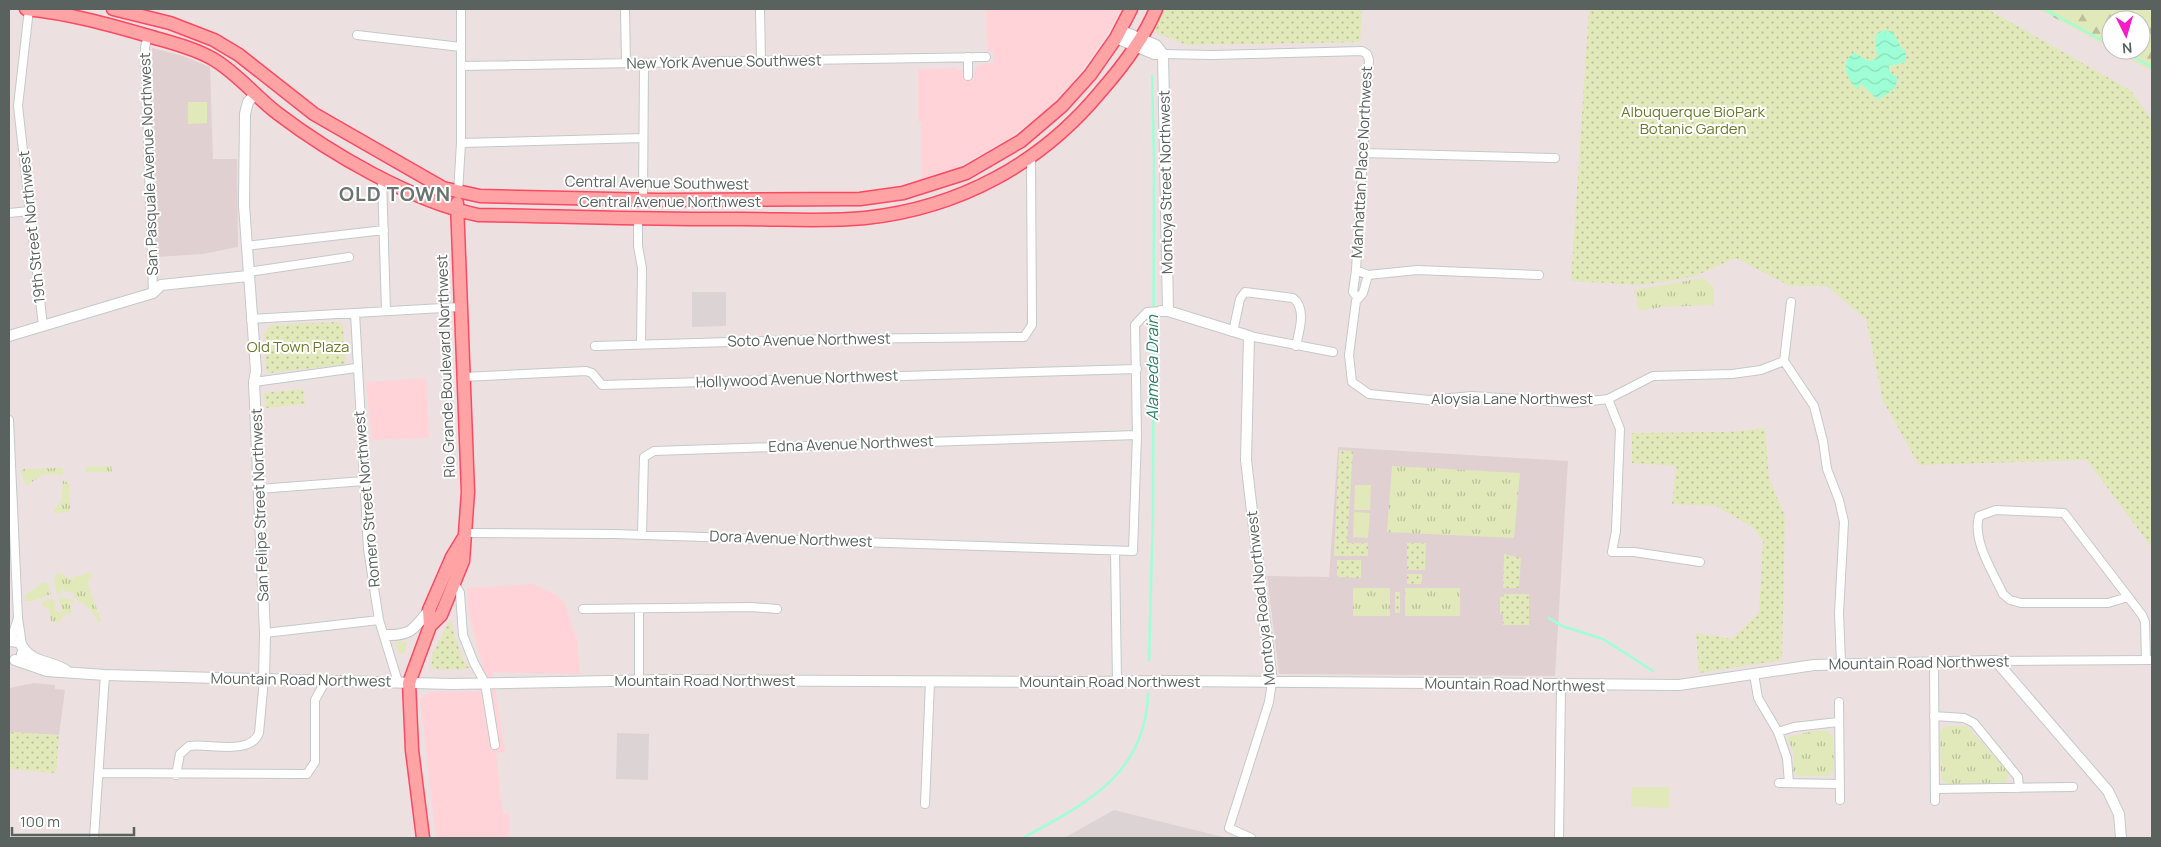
<svg xmlns="http://www.w3.org/2000/svg" width="2161" height="847" font-family="Manrope,sans-serif">
<defs>
<pattern id="grass-tufts" width="24" height="20" patternUnits="userSpaceOnUse" patternTransform="scale(1.25)"><rect width="24" height="20" fill="#e1e8b9"/><path d="M3 7l-1-3M5 7V3M7 7l1-3M15 17l-1-3M17 17v-4M19 17l1-3" fill="none" stroke="#b9bf9a"/></pattern>
<pattern id="forest-firs" width="22" height="20" patternUnits="userSpaceOnUse" patternTransform="scale(1.25)"><rect width="22" height="20" fill="#e1e8b9"/><path d="M5 1l3.5 6h-7zM16 11l3.5 6h-7z" fill="#b9bf9a"/></pattern>
<pattern id="park-dots" width="8" height="8" patternUnits="userSpaceOnUse" patternTransform="scale(1.25)"><rect width="8" height="8" fill="#e1e8b9"/><path d="M2 2h.1M6 6h.1" fill="none" stroke="#b9bf9a" stroke-width="1.8" stroke-linecap="round"/></pattern>
<pattern id="water-waves" width="16" height="10" patternUnits="userSpaceOnUse" patternTransform="scale(1.25)"><rect width="16" height="10" fill="#9effd6"/><path d="M0 5q4-4 8 0t8 0" fill="none" stroke="#8addba"/></pattern>
</defs>
<rect width="100%" height="100%" fill="#ede0e1"/>
<!-- commercial -->
<path fill="#ffd3d7" d="M986,9h136l-23,38 -27,36 -26,27 -39,30 -50,27v3l-36,12v-60h-3v-53l39,-1 1,2h16l7,-6 12,-1v-12h-6z
M426,378l3,60 -57,2 -6,-58z
M533,584l24,11 8,9 12,36 3,34 -88,-2 13,80 -9,1 7,61 6,-1v25h-73l-16,-139 10,-7 49,-1 3,-26 -13,-50 -2,-27z"/>
<!-- industrial -->
<path fill="#dbd3d4" d="M692,292h34v34l-34,1z
M617,733l32,1 -1,46 -32,-1z
M1114,810l113,28h-163z"/>
<!-- education -->
<path fill="#e0d0d2" d="M152,48l31,8 27,11 3,92h24l1,88 -35,7 -46,3z
M1338,447l230,14 -13,215 -276,-2 -12,-98 62,1z
M34,683l21,2v4l10,1 -6,45 -50,-3v-44z"/>
<!-- grass -->
<path fill="url(#grass-tufts)" d="M1703,278l11,10v17l-52,2 -23,4 -5,-21z
M111,466l1,6h-26v-5z
M1392,466l128,7 -6,65 -127,-6z
M63,468v7l-19,-1 -18,12 -5,-14 2,-3z
M63,480l6,4 1,28 -16,1v-3l7,-9z
M57,572l17,8v-3l17,-5 1,7 -5,2 14,40 -3,1 -8,-13 -16,-12v-4l-12,-3 -2,5 -3,-1 -3,-12z
M44,582l4,1 3,11 -19,7h-7v-6z
M1353,588h37v28h-37z
M1405,588h55v28h-55z
M58,597l16,3 -4,5 2,7 -9,4 -4,7 -8,-2 -2,-11 -7,-5v-4l10,-2 4,3 -1,9 6,1 1,-4z
M395,641l12,1 -3,11 -5,1z
M1946,726h21l42,47 -3,10 -58,1 -7,-5 -1,-48z
M1815,731h13l5,7 1,32 -6,6h-29l-6,-4v-21l-6,-14z"/>
<!-- forest -->
<path fill="url(#forest-firs)" d="M2038,9h114v62l-38,-21h27v-30h-30v28z"/>
<!-- park -->
<path fill="url(#park-dots)" d="M1163,9h199l-2,33 -173,3 -35,-14z
M1589,9h398l143,81 22,30v428l-65,-88 -168,5 -36,-64 -17,-82 -39,-33h-37l-54,-28 -41,18 -52,9 -72,-4z
M337,322l6,3 3,39 -77,9 -3,-4 -2,-35 7,-9z
M303,389l2,15 -40,4 -1,-15z
M1765,428l4,50 16,38 -3,144 -83,13 -3,-40 36,6 27,-26 4,-72 -9,-13 -38,-22 -44,-2 4,-38 -44,-3v-30l97,-1z
M1339,450l14,1 -6,92h21v13h-34z
M1407,543h19l-1,27h-18z
M1504,554l17,4 -2,30h-16z
M1337,560h24v18l-24,-1z
M1407,574h15v10h-15z
M1395,592h5v21h-5z
M1504,594h25v31h-26v-11h-3v-17h4z
M450,620l12,38 7,10 -23,2 -15,-2 1,-13z
M9,732l50,3 -3,38 -47,-4z"/>
<!-- pitch -->
<path fill="#e1e8b9" d="M188,102h19v21l-19,1z
M1355,485h16l-1,25h-16z
M1354,512l16,1 -2,25 -15,-1z
M1632,787h37v21l-38,-1z"/>
<!-- water -->
<path fill="url(#water-waves)" d="M1885,30l8,2 9,17 4,2v11l-17,4v5l9,8 -4,10 -16,11 -17,-16 -4,5c-10,-10 -18,-27 -3,-36l15,8 8,-3 -2,-21 4,-5z"/>
<g fill="none" stroke-linecap="round" stroke-linejoin="round">
<!-- stream -->
<path stroke="#9effd6" stroke-width="2.5" d="M2044,9l67,36
M2121,50l31,17
M1549,618l13,8 41,13 50,32
M1149,660l4,-148 1,-355 -2,-81
M1023,838c64,-35 122,-63 125,-144"/>
<!-- minor casing -->
<g stroke="#c2cac9" stroke-width="10">
<path id="minor" d="M29,9l-11,97 25,220
M625,9l1,54
M760,9l1,52
M357,35l104,12
M148,36l-3,11 8,246
M1163,54l49,1 150,-4 5,3 2,6 -13,210 -3,22 4,5
M968,57v19
M461,66l525,-9
M461,143l182,-5
M1363,153l192,5
M382,178l4,133
M458,193l3,-50v-134
M643,200l1,-137
M9,213l21,-2
M638,220v26l4,22 -1,76
M246,246l138,-16
M1356,270l12,5 49,-5 122,5
M248,272l101,-15
M1368,275l-5,18 -7,8 -7,54 3,27 17,12 60,6 43,-4 101,7 35,-4 45,-23 79,-2 29,-4 23,-9
M1791,302l-7,59 30,45 9,35 4,28 12,31 5,22 -5,91 2,50
M355,313l13,236 11,71 19,62
M251,319l209,-12
M1233,332l7,-33 5,-7 48,6c14,10 6,34 3,48
M1249,336l84,16
M595,346l239,-7 190,-2 8,-12 -1,-166
M464,377l122,-6 6,2 10,12 535,-16
M254,382l102,-14
M1608,399l12,30 -4,102 -4,21h22l66,10
M9,420l9,198 4,27
M259,489l105,-8
M466,533l148,1 519,17 4,-116 -2,-110 12,-13 14,-1
M642,535l2,-78 10,-6 483,-16
M1115,551l2,131
M455,584l5,9 3,42 11,28 11,20 10,62
M2128,597l-20,6h-87l-11,-3 -7,-6c-10,-22 -31,-53 -24,-78l17,-6 68,3 78,102 3,7 1,38
M583,609l168,-2 26,2
M639,610v70
M265,633l114,-13
M11,640l7,-22
M1996,661l156,-1
M1934,662l1,139
M1754,674l4,24 20,34 9,26 2,25
M1839,702l1,98
M1934,716l30,2 10,5 44,54 1,11
M1778,732l16,-5 44,-5
M99,773l208,1 8,-12v-62l11,-20
M176,775l4,-21 9,-8c20,-3 61,10 70,-13l5,-54
M1779,783l61,1
M1935,789l138,-2
M925,804l5,-122
M94,838l11,-163
M1251,838l-22,-10 40,-126 3,-20
M1559,838l2,-152"/>
</g>
<!-- tertiary casing -->
<g stroke="#c2cac9" stroke-width="12">
<path id="tertiary" d="M1120,30l36,15 7,9
M1116,38l38,16h9
M1163,54l5,257
M255,94l-7,8 -3,12 -1,91 12,166 -2,11 11,251 -1,46
M1161,311h7l81,25 -3,124 26,222
M9,336l144,-43 8,-8 87,-9
M385,635c26,1 29,-6 44,-25
M9,641l10,1 5,7 -2,5
M24,649c9,14 30,12 43,22
M15,660l32,11 58,4 347,9 210,-4 427,2 75,-1 515,4 135,-20 182,-4 112,130 11,23 2,24"/>
</g>
<!-- primary casing -->
<g stroke="#fd4962" stroke-width="15">
<path id="primary" d="M26,9c42,4 85,16 126,28 20,6 42,11 61,22 24,14 42,37 64,54 54,41 135,88 201,102 89,1 176,5 265,4 40,0 82,3 122,-1 94,-10 176,-54 236,-127 22,-25 42,-51 55,-82
M113,9l57,14 44,17 25,15 75,59 129,74 37,8 178,4 202,-1 43,-6 63,-20 55,-32 41,-35 28,-31 26,-37 15,-29
M430,626l-1,-16 23,-53 11,-18
M423,838l-11,-88 -3,-67 21,-57 11,-11 22,-54 5,-69 -11,-289"/>
</g>
<!-- minor -->
<use href="#minor" stroke="#fff" stroke-width="8"/>
<!-- tertiary -->
<use href="#tertiary" stroke="#fff" stroke-width="10"/>
<!-- primary -->
<use href="#primary" stroke="#ffa3a5" stroke-width="12"/>
</g>
<g text-anchor="middle" stroke-width="4" stroke-linejoin="round" paint-order="stroke">
<!-- street labels -->
<g font-size="15" fill="#59625f" stroke="#fff">
<text transform="translate(724 62) rotate(-1)" y="5">New York Avenue Southwest</text>
<text transform="translate(1362 162) rotate(-87)" y="5">Manhattan Place Northwest</text>
<text transform="translate(149 164) rotate(-92)" y="5">San Pasquale Avenue Northwest</text>
<text transform="translate(1166 182) rotate(-91)" y="5">Montoya Street Northwest</text>
<text transform="translate(657 183) rotate(1)" y="5">Central Avenue Southwest</text>
<text x="670" y="207">Central Avenue Northwest</text>
<text transform="translate(32 227) rotate(-96)" y="5">19th Street Northwest</text>
<text transform="translate(809 340) rotate(-1)" y="5">Soto Avenue Northwest</text>
<text transform="translate(446 366) rotate(-92)" y="5">Rio Grande Boulevard Northwest</text>
<text transform="translate(797 379) rotate(-2)" y="5">Hollywood Avenue Northwest</text>
<text x="1512" y="404">Aloysia Lane Northwest</text>
<text transform="translate(851 444) rotate(-2)" y="5">Edna Avenue Northwest</text>
<text transform="translate(367 499) rotate(-95)" y="5">Romero Street Northwest</text>
<text transform="translate(260 505) rotate(-92)" y="5">San Felipe Street Northwest</text>
<text transform="translate(791 539) rotate(2)" y="5">Dora Avenue Northwest</text>
<text transform="translate(1261 598) rotate(-96)" y="5">Montoya Road Northwest</text>
<text transform="translate(1919 663) rotate(-1)" y="5">Mountain Road Northwest</text>
<text transform="translate(301 680) rotate(1)" y="5">Mountain Road Northwest</text>
<text x="705" y="686">Mountain Road Northwest</text>
<text x="1110" y="687">Mountain Road Northwest</text>
<text transform="translate(1515 685) rotate(1)" y="5">Mountain Road Northwest</text>
</g>
<!-- park labels -->
<g font-size="15" fill="#6a7a2a" stroke="#fff">
<text x="1693" y="117">Albuquerque BioPark<tspan x="1693" dy="17">Botanic Garden</tspan></text>
<text x="298" y="352">Old Town Plaza</text>
</g>
<!-- water labels -->
<g font-size="16" font-style="italic" fill="#288162" stroke="#fff">
<text transform="translate(1152 368) rotate(-90)" y="6">Alameda Drain</text>
</g>
<!-- district labels -->
<g font-size="20" font-weight="bold" letter-spacing="1" fill="#6a7471" stroke="#fff">
<text x="395" y="201">OLD TOWN</text>
</g>
</g>
<!-- border -->
<rect width="2161" height="847" fill="none" stroke="#59625f" stroke-width="20"/>
<!-- north arrow -->
<g transform="translate(2126 35) rotate(175)"><circle r="24" fill="#ffffff" stroke="#bdc0bf"/>
<path d="M0-4L9 19L0 12L-9 19Z" fill="#f81bc8"/>
<text y="-8" font-size="14" font-weight="bold" text-anchor="middle" fill="#59625f">N</text>
</g>
<!-- scale -->
<path d="M12 827v8h122v-8" fill="none" stroke="#59625f" stroke-width="2.5"/>
<text x="20" y="827" font-size="15" fill="#59625f" stroke="#ffffff" stroke-width="4" paint-order="stroke">100 m</text>
</svg>
